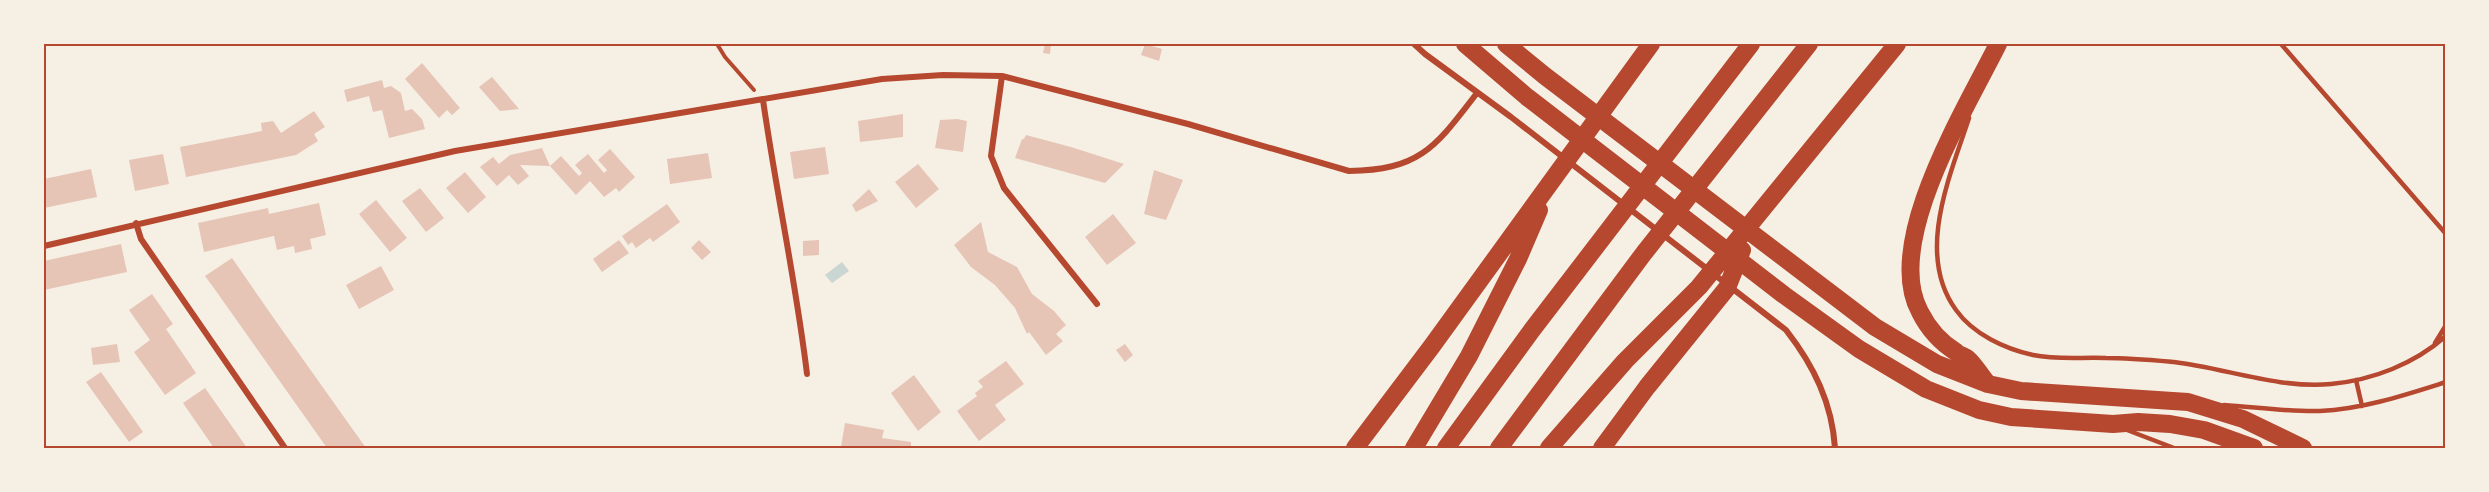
<svg xmlns="http://www.w3.org/2000/svg" width="2489" height="492" font-family="'DM Sans',sans-serif">
<rect width="100%" height="100%" fill="#f6efe4"/>
<!-- water -->
<path fill="#c9d6d2" d="M842,262l7,9 -17,12 -7,-8z"/>
<!-- building -->
<path fill="#e6c5b7" d="M1045,44h6l-1,10 -7,-1z
M1145,44l17,5 -3,12 -18,-6z
M422,63l38,45 -8,7 -5,-5 -8,8 -34,-39z
M492,77l27,32 -19,2 -21,-24z
M382,80l2,8 7,-2 10,7 4,18 7,-2 10,10 3,10 -36,9 -7,-28 -9,2 -4,-16 -22,6 -3,-12z
M314,111l11,16 -11,7 4,7 -22,14 -110,22 -6,-30 82,-16 -1,-8 12,-2 8,12z
M903,114v23l-43,5 -2,-21z
M957,119l10,2 -4,31 -28,-4 5,-28z
M1026,135l45,12 53,17 -19,19 -90,-25 7,-19h2z
M825,147l4,27 -35,5 -4,-27z
M542,148l8,18 11,-10 18,20 3,-3 -7,-8 13,-11 16,19 3,-3 -9,-10 12,-11 25,28 -16,15 -3,-4 -12,9 -14,-16 -14,14 -26,-29 -30,-1 9,11 -11,9 -9,-10 -12,11 -17,-19 13,-10 6,7 11,-9z
M708,153l4,25 -42,6 -3,-25z
M163,154l6,30 -34,7 -6,-31z
M918,164l21,25 -23,19 -21,-26z
M91,169l6,28 -53,11v-29z
M1154,170l29,10 -17,40 -22,-6z
M465,172l21,25 -18,16 -22,-25z
M420,188l24,30 -18,14 -24,-31z
M869,189l9,12 -22,11 -4,-7z
M376,200l31,38 -17,14 -31,-38z
M319,203l7,32 -16,4 2,10 -17,4 -1,-7 -17,4 -3,-14 -70,16 -6,-29 70,-15 1,6z
M667,204l13,18 -27,20 -3,-4 -14,10 -4,-6 -4,3 -6,-9z
M1113,214l23,29 -29,22 -22,-28z
M981,222l7,30 29,15 15,27 22,17 12,14 -10,9 7,7 -17,14 -17,-23 -2,2 -12,-26 -20,-23 -24,-18 -17,-22z
M619,240l10,13 -27,19 -9,-13z
M699,240l12,12 -9,8 -11,-12z
M819,240v15l-16,1v-15z
M121,244l6,28 -83,18v-29z
M232,258l43,62 91,128h-39l-111,-157 -11,-15z
M381,266l13,24 -35,19 -13,-24z
M152,294l21,30 -7,5 30,44 -31,22 -31,-43 16,-12 -21,-30z
M117,344l3,18 -27,3 -2,-17z
M1125,344l8,11 -8,7 -9,-12z
M1006,361l18,23 -29,21 11,15 -27,21 -22,-30 20,-15 -2,-3 8,-6 -5,-6z
M101,372l42,60 -14,10 -43,-60z
M914,375l27,37 -23,19 -27,-38z
M205,388l33,47 9,13h-33l-20,-29 -11,-16z
M845,423l39,7 -2,8 29,4v6l-70,-1z"/>
<g fill="none" stroke-linecap="round" stroke-linejoin="round">
<!-- path -->
<path stroke="#b5482f" stroke-width="4" d="M717,44l8,13 29,33"/>
<!-- service -->
<path stroke="#b5482f" stroke-width="4.5" d="M2281,44l165,190
M1969,118c-19,58 -54,136 -13,192 17,24 49,39 77,45 24,5 49,2 73,3 23,0 45,2 68,4 51,6 105,27 157,22 42,-4 83,-20 115,-48
M2435,343l11,-18
M2356,380l6,26
M2224,405c31,2 64,7 96,6 43,-2 85,-16 126,-29
M2127,430l47,18"/>
<!-- minor -->
<path stroke="#b5482f" stroke-width="6" d="M1414,44l11,10 86,63 275,213c28,36 46,73 49,118
M1002,76l-11,80 13,32 93,116
M763,100c13,91 33,182 44,274
M136,223l5,16 144,209
M44,246l411,-95 427,-72 61,-4 59,1 186,48 161,47c72,-1 87,-25 128,-78"/>
<!-- motorway -->
<path stroke="#b5482f" stroke-width="18" d="M1465,44l62,53 257,198 75,54 67,40 53,21 32,7 102,7 25,-2 32,2 34,6 50,18
M1506,44l39,32 330,251 62,37 51,20 33,7 167,11 55,17 60,29
M1988,384c-7,-8 -13,-19 -20,-25 -4,-3 -9,-4 -12,-7 -16,-10 -28,-24 -36,-40 -38,-69 47,-205 78,-268
M1355,448l77,-102 219,-302
M1414,448l55,-92 49,-97 21,-49
M1446,448l86,-118 219,-286
M1499,448l145,-195 165,-209
M1549,448l76,-87 74,-74 198,-243
M1602,448l45,-61 80,-99 15,-38"/>
</g>
<!-- border -->
<rect width="2489" height="492" fill="none" stroke="#f6efe4" stroke-width="90"/>
<rect x="45" y="45" width="2399" height="402" fill="none" stroke="#b5482f" stroke-width="2"/>
</svg>
